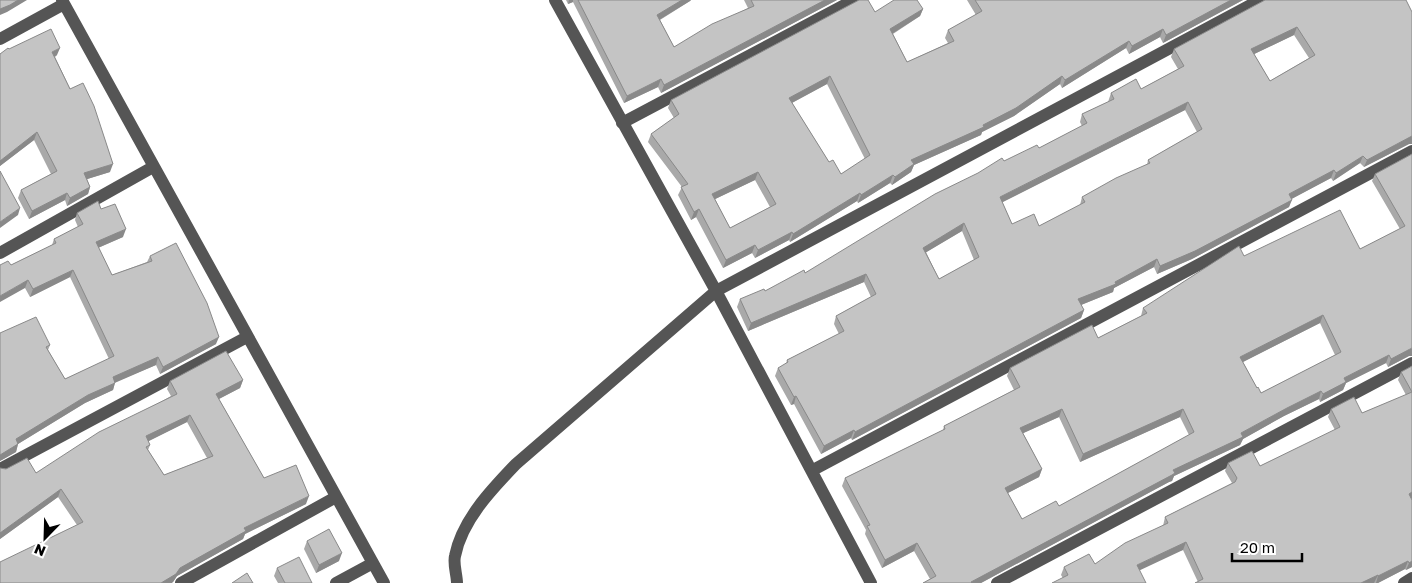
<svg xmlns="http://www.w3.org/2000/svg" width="1412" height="583" font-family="'Golos Text',sans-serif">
<rect width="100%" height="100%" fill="#fff"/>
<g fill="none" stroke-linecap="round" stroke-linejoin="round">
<!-- minor -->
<path stroke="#555" stroke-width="12" d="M62,0l322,583
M555,0l161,291 155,292
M0,39l64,-35
M622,123l232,-123
M0,253l153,-86
M0,469l247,-132
M813,470l599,-319
M181,583l155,-86
M336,583l37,-20
M457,583c0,-8 -4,-19 -2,-27 7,-36 37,-67 61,-92l200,-173 544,-291
M997,583l415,-220
M1404,583l8,-5"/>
</g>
<!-- wall -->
<path fill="#a9a9a9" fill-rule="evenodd" d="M566,0h125l-1,1 -30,19 14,27 74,-39 -4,-8h93l-176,93 -3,-6 -34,16 -51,-101 -5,2z
M967,0h276l-80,43 -3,-6 -31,17 -3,-6 -64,40 -2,-4 -46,32 -32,16 -1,3 -67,30 -3,7 -19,13 -2,-2 -32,20 -1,-2 -67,41 -1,-2 -34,18 -3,-5 -29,15 -27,-51 -5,3 -13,-25 4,-8 -34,-45 3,-8 23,-16 -6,-10 3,-8 204,-88 48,-3 -3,7 -27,18 14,28 41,-19 -3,-5 3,-8 28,-15zM827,84l38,75 -24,15 -12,-12 -37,-59zM755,180l15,27 -40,21 -15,-29z
M1265,0l147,12v132h-3l-45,23 -4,-4 -27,18 -2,-3 -40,21 -2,8 -97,52 -35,15 -3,-7 -40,21 -1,4 -32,13 3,5 -3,8 -229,122 -1,-2 -30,16 -27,-50 -3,1 -16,-29 3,-8 8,-4 1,-4 52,-26 -5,-10 2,-8 35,-19 -7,-15 -116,49 -11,-24 3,-8 25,-8 40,-18 199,-112 35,-13 43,-22 -2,-4 2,-8 26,-12 3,-9 30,-4 37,-20 -7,-12 3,-8zM1294,35l15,23 -39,23 -16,-27zM1185,110l12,22 -49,28 -1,5 -65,32 -2,8 -41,21 -27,-2 -10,-22zM962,231l12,29 -35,19 -13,-27z
M9,49l48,6 -2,2 55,115 -23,7 3,8 -2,7 -21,12 -2,-6 -36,19 -11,-21 3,-8 30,-16 -17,-34 -34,26v-112z
M1412,154l-3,202 -21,11 -2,-4 -40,20 -3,7 -23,12 -1,-3 -35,17 -41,23 -3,6 -66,31 -2,5 -3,1 -188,101h-58l7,-4 -16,-28 -32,17 -17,-34 1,-4 -24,-44 3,-8 98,-48 1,-4 70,-36 -7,-14 3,-8 88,-30 43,-22 2,-8 101,-52 116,-7 40,-20 -28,-48 3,-7zM1320,323l15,32 -74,38 -4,-5 -14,-26zM1059,417l21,45 100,-45 9,18 -130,71 -37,13 -14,-26 31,-16 3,-8 -19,-36z
M101,209l22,28 -25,11 14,27 35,-13 3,-6 66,88 -56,30 -4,-9 -41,17 -2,8 -28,13 -67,41 -2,8 -16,9v-128l50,12 -2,5 17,29 44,-20 -39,-82 -40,20 -5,-9 -14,-23 41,-20 2,-6 24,-12 -3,-7 2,-7z
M1412,366v201l-6,3 -1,-1 -27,14h-183l3,-1 -15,-32 -120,28 -2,-3 3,-8 31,-3 68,-38 2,-9 67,-34 -7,-12 3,-8 32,3 75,-36 -7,-13 3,-8 31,4 44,-18 -8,-15 3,-8z
M243,380l-3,8 -21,11 45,79 42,26 -61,30 -2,5 -66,37 -4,6 -96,-57 -19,-28 -58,42v-71l36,5 135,-77 -4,-7 3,-8zM187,422l20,36 -43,17 -16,-25 2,-5 -2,-4z
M307,541l32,20 -23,12 -12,-24z
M277,568l35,15h-34l-4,-7z"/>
<!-- shaded-wall -->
<path fill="#898989" d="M18,0h9l-20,12 -7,3v-6z
M569,0h4v2l-5,2z
M682,0h9l-1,1 -36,22 3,-8z
M825,0h12l-176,93 3,-8z
M1231,0h12l-80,43 3,-8z
M923,9l-3,7 -33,21 3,-8z
M1297,27l-3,8 -46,22 3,-8z
M1163,29l-3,8 -31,17 3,-8z
M1129,41l-3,7 -64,40 3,-8z
M60,48l-3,7 -8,5 3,-8z
M830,76l-3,8 -41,22 3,-8z
M1062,76l-2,8 -46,32 -32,16 -1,3 -67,30 -3,7 -19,13 3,-8 16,-17 72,-35z
M661,79l-3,8 -34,16 3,-7z
M1188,102l-3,8 -188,95 3,-8z
M37,132l-3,8 -34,26v-5z
M1412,136v8h-3l-45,23 3,-7z
M1363,156l-3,7 -27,18 3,-8z
M113,164l-3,8 -29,9 3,-8z
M1334,170l-3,8 -45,24 3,-8z
M758,172l-3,8 -46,22 3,-8z
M893,175l-3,8 -32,20 3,-8z
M90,187l-2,7 -21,12 3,-8z
M67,193l-2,7 -36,19 3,-8z
M860,193l-3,8 -67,41 3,-8z
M1292,200l-3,7 -97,52 -35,15 3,-8z
M20,208l-2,7 -18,13v-6z
M699,209l-3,8 -5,3 3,-8z
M964,223l-2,8 -42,25 3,-8z
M126,229l-3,8 -30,13 3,-8z
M792,232l-3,8 -34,18 3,-8z
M755,245l-3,8 -29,15 3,-8z
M1157,259l-3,8 -40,21 -1,4 -37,15 2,-8 37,-17z
M73,270l-3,7 -40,20 3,-8z
M866,274l-2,8 -116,49 3,-8z
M28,280l-3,8 -25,14v-6z
M1084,310l-3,8 -229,122 3,-8z
M1323,315l-3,8 -83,42 3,-8z
M219,337l-3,7 -56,30 3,-7z
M1412,348v8h-3l-21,11 3,-8z
M1389,355l-3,8 -40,20 -3,7 -23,12 3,-8 21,-16z
M158,357l-2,8 -46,20 3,-8z
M243,380l-3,8 -27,14 3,-8z
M115,383l-2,7 -28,13 -72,44 3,-8 72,-44z
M1321,391l-2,8 -35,17 -41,23 -3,6 -66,31 -2,5 -3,1 -188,101h-10v-1l202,-112 114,-62z
M796,396l-2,8 -3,1 3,-8z
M1062,409l-3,8 -42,19 3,-8z
M1183,409l-3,8 -100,45 3,-8z
M190,415l-3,7 -44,22 3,-8z
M854,430l-3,8 -30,16 3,-8z
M18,444l-2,8 -16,9v-6z
M1042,469l-3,8 -37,19 3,-8z
M61,489l-3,8 -58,42v-6z
M1412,492v6l-6,4 3,-8z
M309,496l-3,8 -61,30 -2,5 -66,37 -4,6 -1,1h-11l19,-15 64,-40z
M1186,542l-3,8 -49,23 3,-8z
M917,543l-3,8 -32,17 3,-8z
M342,553l-3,8 -23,12 3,-8z
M1408,561l-3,8 -27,14h-2l2,-7z
M1412,561v6l-6,3 3,-7z
M1378,575l-4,8h-13z"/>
<!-- building -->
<path fill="#c4c4c4" stroke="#898989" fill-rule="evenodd" d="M0,0h18l-8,5 -10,4z
M578,0h104l-25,15 17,32 38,-23 42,-18 -3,-6h74l-161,85 -3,-6 -34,17z
M859,0h9l7,12 19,-12h23l6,9 -33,20 17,33 47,-21 -6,-11 34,-19 -7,-11h256l-65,35 -3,-6 -31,17 -3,-5 -64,39 -3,-4 -46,32 -33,17 1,2 -73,33 3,4 -19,13 -2,-2 -32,20 -1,-2 -67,41 -1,-2 -34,18 -3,-5 -29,15 -27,-51 -5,3 -13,-25 7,-3 -37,-50 28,-20 -8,-14zM830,76l40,79 -29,19 -8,-14 -4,2 -40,-64zM758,172l18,32 -46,24 -18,-34z
M1265,0h141l6,12v124l-45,24 -4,-4 -27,17 -2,-3 -45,24 3,6 -97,51 -35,15 -3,-7 -42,23 1,2 -38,15 6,11 -229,122 -1,-2 -30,16 -28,-50 -2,1 -16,-29 10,-6 -1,-2 57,-29 -8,-15 40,-22 -10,-20 -115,49 -11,-24 24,-10 1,2 39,-21 1,3 130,-79 43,-21 24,-15 2,3 33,-16 2,3 48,-25 -5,-9 32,-15 -3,-6 25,-14 5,10 43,-23 -10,-17zM1297,27l18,28 -45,26 -19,-32zM1188,102l14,27 -54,31 2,3 -34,15 -34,19 3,5 -46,24 -5,-12 -22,10 -12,-27zM964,223l15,34 -40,22 -16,-31z
M51,29l9,19 -8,4 18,37 13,-6 11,23 19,58 -29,9 6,14 -20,11 -3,-5 -35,18 -11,-21 36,-19 -20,-39 -37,29v-107l8,-6 1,1z
M1412,154v194l-21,11 -2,-4 -45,23 2,4 -23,12 -2,-3 -34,17 -46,25 2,4 -70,33 2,3 -3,2 -201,107 1,1h-49l13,-7 -19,-33 -32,17 -18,-34 3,-1 -25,-47 100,-49 -1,-3 76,-39 -10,-19 82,-43 6,13 49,-25 -4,-5 96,-62 5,10 96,-46 20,39 45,-23 -30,-52zM1323,315l18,37 -80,41 -3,-6 -1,1 -17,-31zM1062,409l21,45 100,-45 11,23 -135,74 -3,-5 -34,18 -17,-31 37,-19 -22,-41z
M0,171l20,37 -20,14z
M98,201l3,8 14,-5 11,25 -30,13 16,33 40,-14 -2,-5 26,-13 31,60 12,34 -56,30 -5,-10 -45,20 2,6 -27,12 -72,44 2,5 -18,11v-122l36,-16 14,28 -4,2 19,32 49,-23 -41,-86 -40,19 -5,-9 -28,16v-31l8,-4 3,4 45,-22 -2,-4 29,-15 -6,-11z
M226,351l17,29 -27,14 48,84 32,-13 13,31 -65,32 2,3 -66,37 -4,6 -15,9h-161v-21l83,-40 -22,-33 -61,44v-65l6,1 21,-11 9,15 63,-41 78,-38 -7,-13zM190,415l23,41 -49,19 -18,-28 4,-2 -4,-9z
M1412,366v26l-11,-20z
M1412,392v100l-3,2 3,6v61l-3,2 -1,-2 -30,15v-1l-17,8h-166l8,-4 -17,-37 -49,23 9,18h-94l16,-8 -4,-8 25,-13 6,10 30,-21 43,-20 -3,-6 70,-35 2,-4 -9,-15 24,-12 8,15 80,-39 -9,-18 23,-12 8,16z
M329,529l13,24 -23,12 -12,-24z
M299,557l13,26h-27l-8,-15z
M247,573l6,10h-21z"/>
<!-- north arrow -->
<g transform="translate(45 538) rotate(203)" stroke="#ffffff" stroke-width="4" paint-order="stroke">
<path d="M0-4L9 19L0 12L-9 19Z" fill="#000000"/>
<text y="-8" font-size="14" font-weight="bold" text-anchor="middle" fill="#000000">N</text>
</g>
<!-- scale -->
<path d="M1232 553v8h70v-8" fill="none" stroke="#000000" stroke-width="2.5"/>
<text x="1240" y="553" font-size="15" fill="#000000" stroke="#ffffff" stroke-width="4" paint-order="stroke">20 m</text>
</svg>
